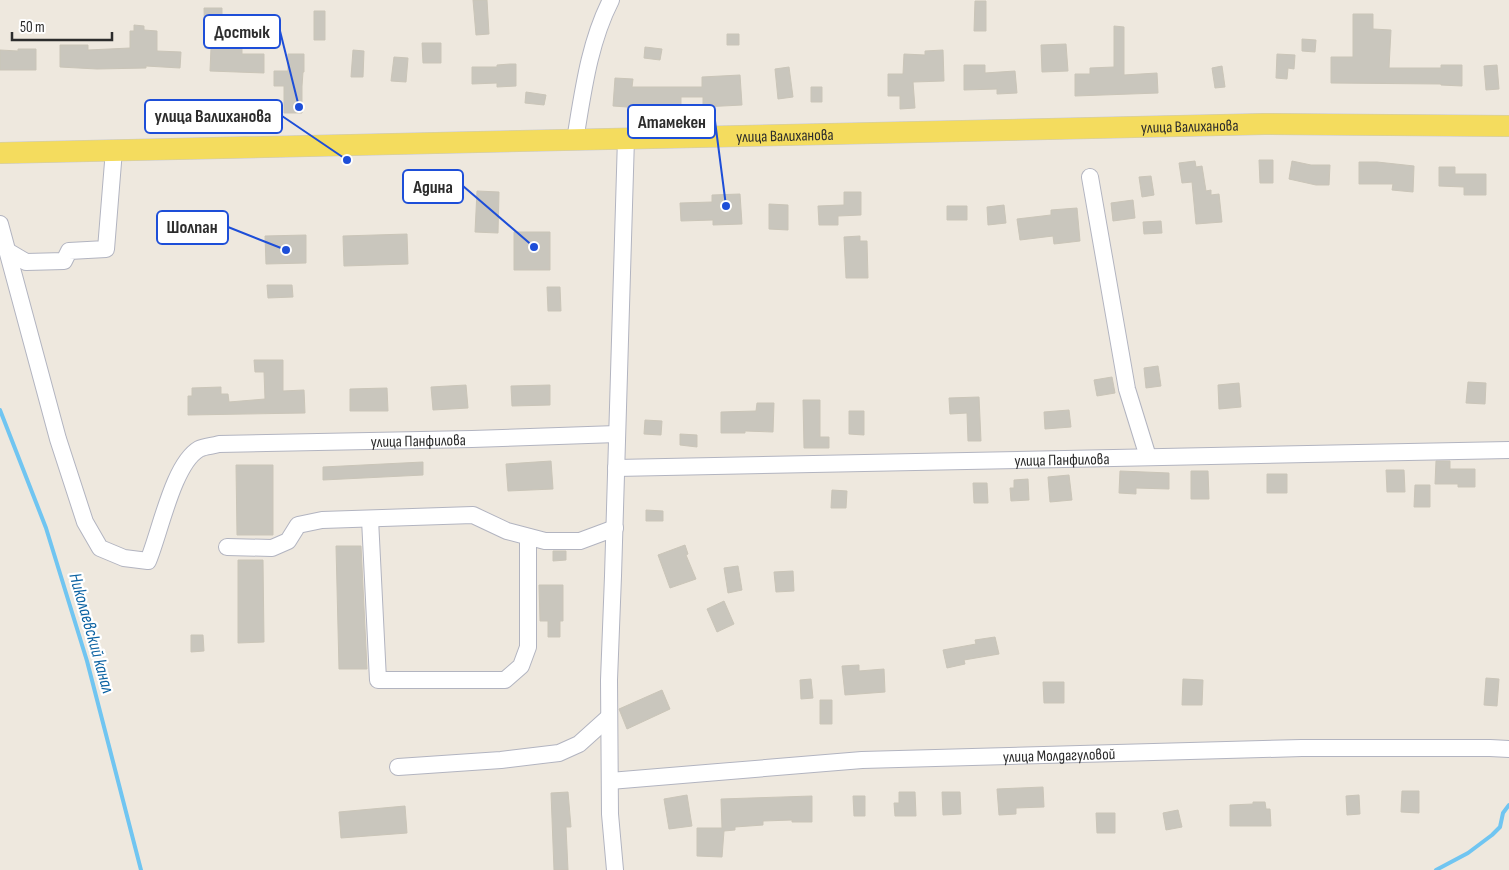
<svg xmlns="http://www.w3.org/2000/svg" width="1509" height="870" font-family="'Sofia Sans Condensed',sans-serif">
<rect width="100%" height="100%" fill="#eee8de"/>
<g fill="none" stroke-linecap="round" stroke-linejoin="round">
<!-- stream -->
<path stroke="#70c5f1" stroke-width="4" d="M0,410l46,118 41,133 54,209
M1436,870l32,-17 24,-18 8,-8 3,-14 6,-8"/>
</g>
<!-- building -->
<path fill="#c9c6bd" stroke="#cac5b8" d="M473,0h14l2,34 -13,1z
M975,1h11v30h-12z
M204,8h18v34l20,2v10h22v19l-54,-2 1,-23h-6z
M314,11h11v29h-11z
M1353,14h20v15l18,1 -2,38h52v-3h21v21l-21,-1v-1l-110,-1v-26h22z
M134,25l10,1v4l13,1v20l24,1 -1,16 -34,-2v2l-49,1 -37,-2v-22h28v5l42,-2v-17h4z
M1114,26l10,1v48l33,-2 1,20 -83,3v-22h15v-6l24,-1z
M727,34h12v11h-12z
M1302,39l14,1 -1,12 -13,-1z
M422,43h19v20h-18z
M1066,44l2,27 -26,1 -1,-27z
M645,47l17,2 -2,11 -16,-2z
M18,49h18v21h-36v-20l18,1z
M353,50l11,1 -1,26h-12z
M943,50l1,31 -31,1 2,26 -15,1v-13h-12v-22h15l1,-20 21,1v-4z
M288,54h16v18h-1l-1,14v27h-18v-27h-10v-15h14z
M1277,54l18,1 -1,14 -6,-1 -1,11 -11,-1z
M394,57l14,1 -2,24 -15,-1z
M510,64h6v22l-19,1v-4l-25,1v-17h25v-2z
M964,65h21v8l30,-2 2,22 -20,1v-5l-33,1z
M1497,65l2,24 -13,1 -2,-24z
M1222,66l3,21 -10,1 -3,-20z
M789,67l4,30 -15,2 -3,-30z
M740,75l2,30 -39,2v-10h-22v10l-40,1 -28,-2 2,-28 18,1 -1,8h70v-10z
M811,87h11v15h-11z
M526,92l20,3 -2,10 -19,-2z
M1259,160h14v23h-13z
M1195,161l1,6 6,-1 4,25 5,-1v5l8,-1 3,28 -26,2 -4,-42 -10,1 -3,-20z
M1292,161l19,4h19l-1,20h-13l-27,-6z
M1359,162h18l37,4 -1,26 -21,-2 1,-6h-34z
M1439,167h16v7h31v21h-22v-8l-25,-1z
M1151,176l3,19 -12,2 -3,-20z
M477,191l22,1 -1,41 -23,-1z
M844,192h17v23l-23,1v9h-19l-1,-19 26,-1z
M740,194l2,30 -29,1v-5l-32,1 -1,-18 32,-1v-7z
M1133,200l2,18 -22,3 -2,-18z
M769,204l19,1v25l-19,-1z
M1004,205l2,18 -18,2 -1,-18z
M947,206h20v14h-20z
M1077,208l3,33 -26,3 -1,-8 -33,4 -3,-21 34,-4v-5z
M1161,221l1,12 -18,1 -1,-12z
M514,232h36v38h-36z
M407,234l1,30 -64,2 -1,-30z
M306,235v28l-40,1 -1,-28z
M860,236v5h7l1,37h-22l-2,-41z
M267,285h25l1,12 -25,1z
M547,287h13l1,24h-13z
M254,360h29v31l21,-1 1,23 -117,2v-19h4v-8l29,-1v7h7l1,8 36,-3 -1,-27h-9z
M1158,366l3,20 -15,2 -2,-20z
M1112,377l3,16 -18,3 -3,-16z
M1468,382l18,1 -1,21 -19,-1z
M1239,383l2,24 -22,2 -1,-24z
M466,385l2,23 -35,2 -2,-23z
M550,385v20l-38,1 -1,-20z
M387,388l1,23h-38v-22z
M979,397l2,44h-13l-1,-28 -17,1 -1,-16z
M803,400h17v37h9v11h-25z
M757,403h17l-1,29 -28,-1v2h-24v-21l35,-1z
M1069,410l2,17 -26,2 -1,-17z
M849,411h15v24l-15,-1z
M645,420l17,1 -1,14 -17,-1z
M680,434l17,1v12l-17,-2z
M551,461l2,28 -45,2 -2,-27z
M1436,461h14v8h25v18h-17v-3h-23z
M423,462v13l-100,5v-13z
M236,465h37v70h-36z
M1386,470h18l1,22h-18z
M1120,471l49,2v16l-33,-1v6l-17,-1z
M1191,471h17l1,28h-18z
M1267,474h20v19h-20z
M1069,475l3,25 -22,2 -2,-25z
M1028,479l1,21 -18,1 -1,-13h4v-8z
M973,483h14l1,20h-14z
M1415,485h15v22h-16z
M832,490l15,1 -1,17h-15z
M646,510l17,1v10h-17z
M685,545l3,9 -2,1 10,24 -26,9 -12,-33z
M336,546h25l6,123h-28z
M553,551h13v9l-13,1z
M238,560h25l1,82 -26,1z
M738,566l4,24 -14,3 -4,-25z
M793,571l1,20 -18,1 -2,-20z
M539,585h24v36h-3v16h-12v-16h-8z
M724,601l10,23 -17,8 -10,-23z
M191,635h12l1,16 -13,1z
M995,637l4,17 -35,6 1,4 -18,4 -4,-18 33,-6 -1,-4z
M859,665v6l25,-2 1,23 -40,3 -3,-29z
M1486,678l13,1 -2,27 -13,-1z
M811,679l2,19 -12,1 -1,-19z
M1183,679l20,1 -1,25h-20z
M1043,682h21v21h-20z
M662,690l8,19 -43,20 -8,-20z
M820,700h12v24h-12z
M1043,787l1,20 -28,1v6l-17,1 -2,-26z
M1402,791h17v22l-18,-1z
M568,792l3,35h-5l2,43h-14l-3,-77z
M899,792h16l1,24h-21l-1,-13h5z
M942,792h18l1,22 -18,1z
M687,795l5,31 -23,3 -5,-30z
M1359,795l1,19 -13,1 -1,-19z
M812,796v26h-20v-2l-29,1v4l-28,2v3l-11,1 -2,26 -25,-1v-28h25l-1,-29z
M853,796h12v20h-11z
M1253,802h12l1,7h4l1,17h-41v-21l23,-1z
M405,806l2,27 -66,5 -2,-26z
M1178,810l4,17 -16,3 -3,-17z
M1096,813h19v20h-18z"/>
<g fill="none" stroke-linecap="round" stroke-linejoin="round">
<!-- minor casing -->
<g stroke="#b2b4c0" stroke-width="18">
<g id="minor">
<path d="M575,140c8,-48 14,-97 36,-140"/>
<path d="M1090,177l37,212 21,68"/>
<path id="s1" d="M0,224l58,215 27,83 15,26 24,10 24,3c12,-28 25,-97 51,-112 5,-3 14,-3 20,-5l253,-5 145,-5"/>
<path d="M9,252l17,10 38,-1 5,-10 37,-2 8,-99"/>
<path id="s2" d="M616,468l893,-18"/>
<path d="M370,519l8,161h127l16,-14 7,-19v-110"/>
<path d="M227,547l45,1 16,-7 10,-16 24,-5 151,-5 34,16 38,10h35l35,-13"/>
<path d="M398,767l103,-7 58,-7 20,-9 30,-27"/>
<path id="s3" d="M610,781l252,-21 440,-12h188l19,1"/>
<path d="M615,870l-5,-56 -1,-134 4,-104 13,-438"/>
</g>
</g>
<!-- major casing -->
<g stroke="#c8c8c8" stroke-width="22">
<g id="major">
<path id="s4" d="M0,153l1264,-29 245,2"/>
</g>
</g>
<!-- minor -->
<use href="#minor" stroke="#fff" stroke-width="16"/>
<!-- major -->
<use href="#major" stroke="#f4dc5e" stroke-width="21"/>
</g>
<g text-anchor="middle" stroke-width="4.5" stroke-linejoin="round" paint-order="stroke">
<!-- street labels -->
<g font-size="16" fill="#2c2c2c" stroke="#fff">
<text dy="6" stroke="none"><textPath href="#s4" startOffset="1190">улица Валиханова</textPath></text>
<text dy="6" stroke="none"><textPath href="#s4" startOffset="785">улица Валиханова</textPath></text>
<text dy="6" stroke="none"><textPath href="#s1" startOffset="735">улица Панфилова</textPath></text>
<text dy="6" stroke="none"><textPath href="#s2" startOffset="446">улица Панфилова</textPath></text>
<text dy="6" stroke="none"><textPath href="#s3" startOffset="450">улица Молдагуловой</textPath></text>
</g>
<!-- water labels -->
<g font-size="18" font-style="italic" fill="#0b62a2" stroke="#fff">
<text transform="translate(92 633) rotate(74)" y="6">Николаевский канал</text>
</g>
</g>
<!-- callouts -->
<path fill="none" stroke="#1d4ed8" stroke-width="2" d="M299 107L280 31M347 160L282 116M726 206L715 121M534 247L463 186M286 250L228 227"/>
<g fill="#1d4ed8" stroke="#fff" stroke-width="2">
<circle cx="299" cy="107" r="5"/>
<circle cx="347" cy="160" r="5"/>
<circle cx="726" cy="206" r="5"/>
<circle cx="534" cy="247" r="5"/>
<circle cx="286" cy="250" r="5"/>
</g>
<g fill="#fff" stroke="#1d4ed8" stroke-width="2">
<rect x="204" y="15" width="76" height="33" rx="5"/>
<rect x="145" y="100" width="137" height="33" rx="5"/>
<rect x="628" y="105" width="87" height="33" rx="5"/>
<rect x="403" y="170" width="60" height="33" rx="5"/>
<rect x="157" y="211" width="71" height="33" rx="5"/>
</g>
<g font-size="18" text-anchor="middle" font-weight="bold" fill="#2c2c2c">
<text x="242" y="38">Достык</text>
<text x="213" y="122">улица Валиханова</text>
<text x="672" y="128">Атамекен</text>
<text x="433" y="193">Адина</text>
<text x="192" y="233">Шолпан</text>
</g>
<!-- scale -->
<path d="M12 32v8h100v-8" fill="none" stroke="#2c2c2c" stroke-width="2.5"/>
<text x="20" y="32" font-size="15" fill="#2c2c2c" stroke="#ffffff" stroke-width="4" paint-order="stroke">50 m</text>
</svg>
